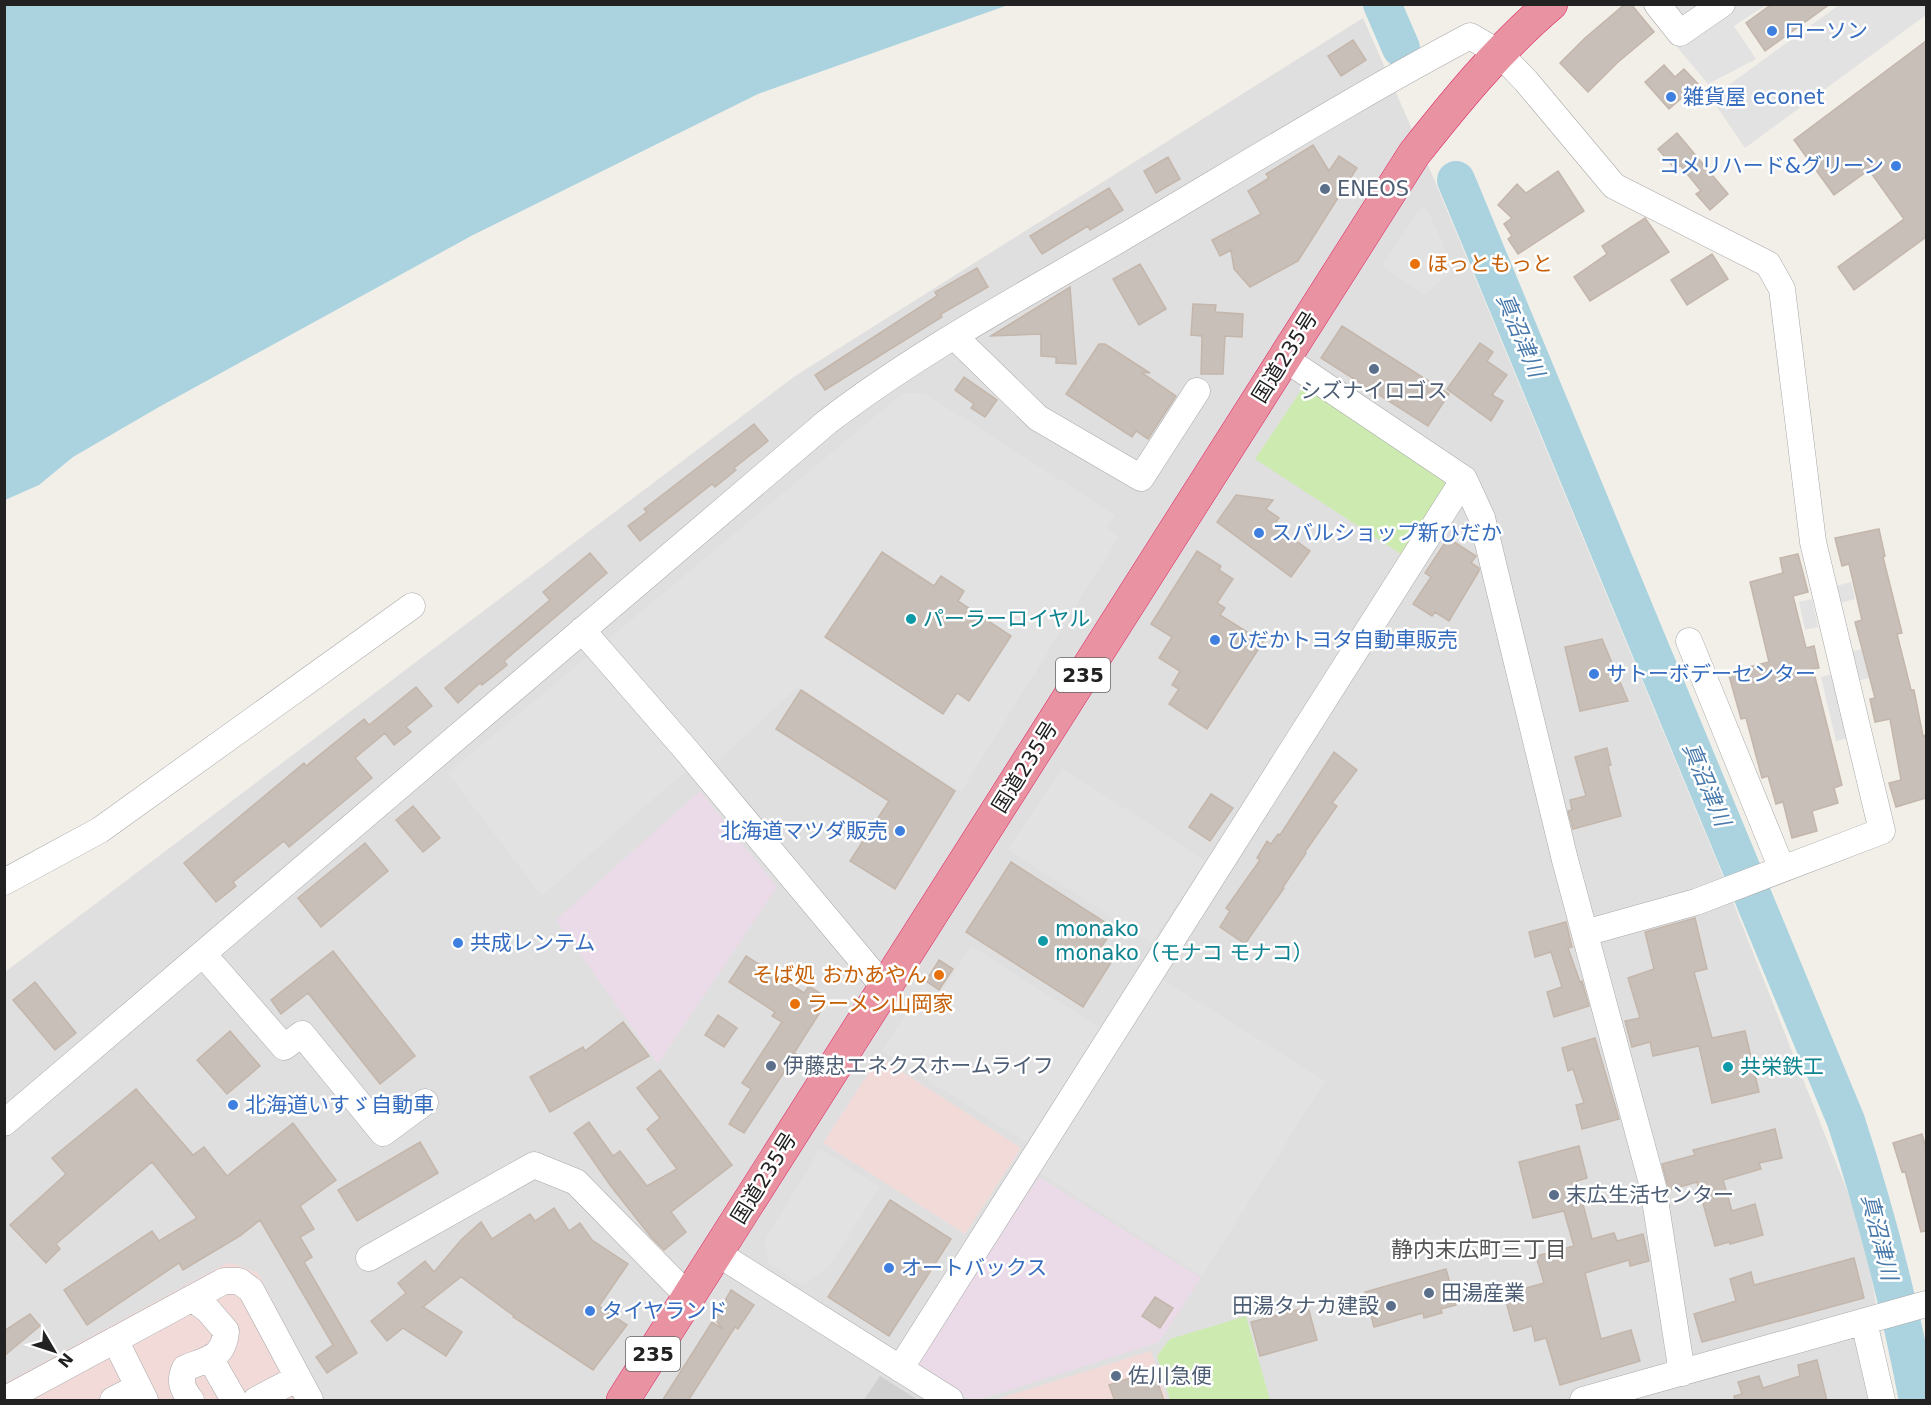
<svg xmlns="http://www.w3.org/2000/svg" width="1931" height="1405" font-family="'DejaVu Sans','Noto Sans JP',sans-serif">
<rect width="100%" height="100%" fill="#f2efe9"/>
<!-- residential -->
<path fill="#e0dfdf" d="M1363,18l71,161 282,680 147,372 30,169h-1888v-428l790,-596z"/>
<!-- commercial -->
<path fill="#f2dad9" d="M879,1057l142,91 -56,86 -142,-91z
M227,1263l7,1 24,9 67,127h-320v-17z
M1151,1351l16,49h-173z"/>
<!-- industrial -->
<path fill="#ebdbe8" d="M700,791l77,96 -119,177 -102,-144z
M1039,1177l162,101 -42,64 -181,58h-7l-56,-37z"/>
<!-- religious -->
<path fill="#d0d0d0" d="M880,1376l38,24h-54z"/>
<!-- grass -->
<path fill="#cdebb0" d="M1306,383l137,90 2,14 -44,67 -146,-95z
M1246,1316l24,84h-100l-13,-44 13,-17z"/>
<!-- parking -->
<path fill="#e2e2e2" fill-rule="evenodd" d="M1642,5h124l-32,21 22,33 -48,25z
M1839,5h87v10l-181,133 -34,-50z
M1422,206l7,6 25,59 -30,23 -42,-28z
M903,393h21l191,122 -8,13 12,8 -158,256 -163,-105 -77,71 -41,18 -138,120 -94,-123zM881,552l53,34 7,-10 23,15 -6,10 53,35 -42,65 -12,-8 -131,-56z
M1851,582l4,17 -19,5 -4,-17z
M1812,599l6,28 -13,3 -6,-28z
M1862,649l7,29 -12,3 -7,-29z
M1837,673l15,64 -16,4 -15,-64z
M1062,768l144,93 -55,82 -143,-94z
M971,946l129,82 -73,115 -145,-92 40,-63 16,10z
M1162,979l163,102 -123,195 -163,-103z
M820,1149l60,38 -52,80 -25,19 -34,-23 -5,-22z"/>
<!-- water -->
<path fill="#aad3df" d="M4,5l1,-1 1003,1 -250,89 -285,141 -314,172 -86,50 -34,28 -34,15z"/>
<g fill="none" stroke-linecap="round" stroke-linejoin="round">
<!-- river -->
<path stroke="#aad3df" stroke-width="38" d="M1382,4l19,44
M1456,180l390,941c30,92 54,185 72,279"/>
</g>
<!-- building -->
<path fill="#c7bfb8" stroke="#c4b6ab" stroke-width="1.5" d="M1625,4h6l23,28 -37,31 -29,29 -28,-29 25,-25z
M1772,4h58l-65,47 -19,-28z
M1353,40l13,20 -25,16 -13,-20z
M1926,41v196l-72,53 -16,-23 66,-48 -35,-49 -35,25 -40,-55z
M1664,65l11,12 9,-8 14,15 -29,25 -24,-27z
M1677,133l51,61 -18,16 -14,-16 5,-3 -21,-26 -5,4 -17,-20z
M1313,145l16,26 10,-15 18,12 -59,93 -48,26 -16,-18 -3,-19 -11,6 -8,-16 49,-26 -13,-23 21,-13 -3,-4z
M1168,157l12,22 -24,14 -12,-22z
M1558,171l26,40 -66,43 -10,-15 4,-3 -8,-12 8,-6 -14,-13 19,-21 9,9z
M1109,188l14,22 -33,20 -2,-4 -46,28 -12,-18z
M1645,218l24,34 -79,49 -16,-24 33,-23 -5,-8z
M1712,254l16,25 -41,26 -16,-25z
M1140,264l26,45 -27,16 -26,-46z
M977,268l11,19 -47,27 1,3 -117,73 -10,-15 122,-79 -2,-4z
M1070,287l6,77 -20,-1v-6l-15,-1v-22l-50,2z
M1193,304l23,1 -1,7 28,2 -1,23 -17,-1 -2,38h-22l1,-38 -11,-1z
M1342,326l107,68 -21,32 -107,-68z
M1480,343l13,9 -6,9 20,14 -15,20 11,6 -12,20 -44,-32z
M1099,344h6l45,29 -9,-1 35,24 -28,43 -12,-8 -4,6 -66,-43z
M964,377l33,23 -12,17 -14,-9 3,-4 -19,-14z
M754,424l14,17 -34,27 2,2 -21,17 -3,-3 -72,57 -12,-15 19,-14 -3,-3z
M1236,495l37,5 -7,9 13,9 -5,7 36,26 -19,26 -74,-55z
M1879,529l6,27 -2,1 19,76 -5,1 14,56h3l9,46 3,-1v63l-30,9 -7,-24 12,-3 -11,-61 -15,3 -5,-23 5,-1 -20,-76 7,-2 -13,-56 -7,2 -7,-28z
M1448,538l28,18 -5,7 8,5v3l-30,50 -14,-9 -3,4 -19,-12 18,-27 -6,-4z
M1197,551l24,15 -2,4 14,9 -16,24 8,5 -5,7 43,27 -56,87 -38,-25 10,-15 -7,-4 8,-14 -21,-13 13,-21 -21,-13z
M882,552l52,34 7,-10 23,15 -6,10 53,35 -42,65 -12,-8 -14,21 -118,-77z
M590,553l17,20 -103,88 3,4 -25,20 -2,-2 -22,20 -13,-15 105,-88 -7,-8z
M1798,554l10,38 -15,4 13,52 8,-2 5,22 -6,1 29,116 -8,3 4,15 -26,8 5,20 -25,7 -9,-36 -7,2 -8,-28 -6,2 -16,-60 -5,1 -13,-47 41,-10 -19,-80 33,-9 -3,-15z
M1602,639l26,62 -48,10 -15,-64z
M416,687l16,19 -26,21 5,5 -17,13 -9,-12 -30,25 17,20 -83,69 -5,-6 -51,41 3,4 -20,16 -32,-39 120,-100 2,3 58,-47 5,6z
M801,690l154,101 -60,98 -45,-28 39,-60 -113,-72z
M1607,748l4,17 -3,1 13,50 -48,13 -5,-18 4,-1 -2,-10 16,-4 -11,-39z
M1334,752l23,18 -25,33 5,3 -32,46 1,1 -23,34 1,1 -39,56 -25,-17 10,-16 -4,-3 34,-48 -3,-2 10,-17 4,3 7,-10 2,1z
M1211,794l22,14 -23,33 -21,-14z
M413,806l27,32 -17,14 -27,-32z
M365,843l23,28 -67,56 -23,-29z
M1011,862l103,66 -14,21 14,9 -31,49 -117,-75z
M1695,918l12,51 -13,3 18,66 33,-7 14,61 -47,11 -13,-57 -46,10 -3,-14 -18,5 -7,-26 15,-3 -12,-40 26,-9 -9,-37z
M1566,922l6,25 -4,1 12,34 2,-1 7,25 -35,11 -7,-25 15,-5 -11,-35 -16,5 -6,-25z
M333,951l82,105 -35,28 -72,-91 -27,21 -10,-14z
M746,956l58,37 5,-7 15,10 -5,7 5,3 -30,47 2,1 -52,79 -15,-9 22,-35 -9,-6 40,-61 -10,-6 3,-4 -46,-30z
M939,960l14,9 -14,21 -13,-9z
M35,982l41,51 -21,17 -42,-50z
M718,1015l19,13 -13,19 -19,-12z
M623,1022l26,34 -99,56 -20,-35 53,-30 2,4z
M230,1031l30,35 -33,28 -30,-34z
M1595,1038l24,81 -37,10 -6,-24 8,-2 -11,-34 -5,2 -6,-23z
M660,1070l72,95 -61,47 15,20 -22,18 -13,-13 -41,-52 -36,-52 15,-11 24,34 7,-5 27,35 30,-17 -30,-40 13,-11 -23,-30z
M136,1089l57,66 11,-8 23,29 66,-53 43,57 -36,26 14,23 -14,8 12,20 -8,5 53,91 -30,20 -11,-16 17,-12 -73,-125 -20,16 -57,34 -4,-7 -92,62 -23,-35 88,-59 7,10 38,-23 -45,-56 -96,82 4,5 -14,14 -36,-38 56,-51 -14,-16z
M1775,1129l7,29 -23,5 2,6 -38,11 9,31 23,-7 8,31 -33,9 -1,-2 -14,4 -18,-64 -28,8 -7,-26 33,-9 -2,-5z
M1922,1134l4,14v83l-5,1 -16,-61 -3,1 -9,-29z
M420,1142l18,31 -81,48 -19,-31z
M1579,1146l8,32 -10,3 15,58 22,-6 3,8 26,-7 6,27 -19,5 -1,-6 -44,13 16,66 30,-9 9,31 -80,24 -14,-47 -11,3 -3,-15 -18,5 -10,-37 40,-11 -8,-27 38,-10 -10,-35 -31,7 -14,-56z
M890,1200l61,39 -62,97 -61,-39z
M554,1208l15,23 11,-8 12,17 36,24 -29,42 28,19 -34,45 -80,-53 1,-1 -53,-39 -38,30 39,25 -16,24 -43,-28 -16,13 -16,-20 35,-28 -8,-10 27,-22 9,11 27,-32 20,-18 11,17 38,-25 5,7z
M1854,1258l10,40 -162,44 -8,-28 42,-13 -6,-22 21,-7 3,13z
M1446,1269l10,36 -15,4 1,4 -18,5 -1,-5 -49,14 -9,-35z
M731,1290l23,15 -16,24 -3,-2 -47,74h-26l50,-79 11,7 -8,-10z
M1155,1297l18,11 -13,20 -18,-12z
M1308,1307l9,33 -57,16 -9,-34z
M30,1314l10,12 -36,30v-25z
M1817,1360l10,41h-92l-1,-5 8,-2 -4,-12 21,-6 4,12 37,-12 -2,-11z
M1154,1370l10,31h-49l-6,-16z"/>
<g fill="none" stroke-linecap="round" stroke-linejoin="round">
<!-- minor casing -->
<g stroke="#a9a9a9" stroke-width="27">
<path id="minor" d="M1657,4l23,29 42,-29
M954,336l84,82 103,60 56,-87
M1284,358l180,121 18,39 83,342 88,327 29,186
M582,630l105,121 198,237
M1689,641l93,228
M4,882l96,-52 312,-224
M203,954l81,93 18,-13 81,99 42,-31
M4,1123l823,-701c91,-70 194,-125 293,-183 116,-68 231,-140 350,-203l29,17 27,28 88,105 154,78 14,25 31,253 69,289 -186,71 -111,31
M717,1253l233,147
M369,1258l165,-93 42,17 113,115
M1864,1322l18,78
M115,1340l30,60
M210,1358l24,42
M900,1369l564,-890
M4,1400l220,-119h15l12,9 59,110
M113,1400l25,-13
M191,1400c-9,-11 -12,-19 -6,-32 23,-9 39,-10 41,-37l-18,-21 -16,-12
M256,1400l42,-22
M1583,1400l343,-96"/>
</g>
<!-- highway casing -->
<g stroke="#dc2a67" stroke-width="34">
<path id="highway" d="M623,1400l791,-1246c42,-53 85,-106 137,-150"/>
</g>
<!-- minor -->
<use href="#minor" stroke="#fff" stroke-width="26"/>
<!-- highway -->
<use href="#highway" stroke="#e892a2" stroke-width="33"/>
</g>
<!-- markers -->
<g fill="#3f7fe0" stroke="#fff" stroke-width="2">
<circle cx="1772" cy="31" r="6"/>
<circle cx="1671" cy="97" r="6"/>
<circle cx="1896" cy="166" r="6"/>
<circle cx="1259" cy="533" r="6"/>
<circle cx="1215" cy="640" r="6"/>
<circle cx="1594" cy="674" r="6"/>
<circle cx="900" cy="831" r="6"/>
<circle cx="458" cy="943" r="6"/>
<circle cx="233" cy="1105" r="6"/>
<circle cx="889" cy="1268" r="6"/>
<circle cx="590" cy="1311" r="6"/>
</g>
<g fill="#5c6f8a" stroke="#fff" stroke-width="2">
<circle cx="1325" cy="189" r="6"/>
<circle cx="1374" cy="369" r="6"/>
<circle cx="771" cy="1066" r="6"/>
<circle cx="1554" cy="1195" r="6"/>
<circle cx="1429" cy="1293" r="6"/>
<circle cx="1391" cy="1306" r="6"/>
<circle cx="1116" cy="1376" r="6"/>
</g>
<g fill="#e8710a" stroke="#fff" stroke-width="2">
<circle cx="1415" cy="264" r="6"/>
<circle cx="939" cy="975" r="6"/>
<circle cx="795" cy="1004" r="6"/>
</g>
<g fill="#0f9aa8" stroke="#fff" stroke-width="2">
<circle cx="911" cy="619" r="6"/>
<circle cx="1043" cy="941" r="6"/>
<circle cx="1728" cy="1067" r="6"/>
</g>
<g text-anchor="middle" stroke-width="5" stroke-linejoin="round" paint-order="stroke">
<!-- shield labels -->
<g fill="#fff" stroke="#646464" stroke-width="1.5">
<rect x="1056" y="658" width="54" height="34" rx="4.5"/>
<rect x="626" y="1337" width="54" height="34" rx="4.5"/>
</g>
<g font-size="20" font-weight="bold" fill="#222">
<text x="1083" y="682">235</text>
<text x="653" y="1361">235</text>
</g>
<!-- shop labels -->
<g font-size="21" fill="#366cbe" stroke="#fff" text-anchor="start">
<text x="1784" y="38">ローソン</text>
<text x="1683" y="104">雑貨屋 econet</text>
<text x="1884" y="173" text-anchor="end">コメリハード&amp;グリーン</text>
<text x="1271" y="540">スバルショップ新ひだか</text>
<text x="1227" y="647">ひだかトヨタ自動車販売</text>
<text x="1606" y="681">サトーボデーセンター</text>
<text x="888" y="838" text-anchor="end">北海道マツダ販売</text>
<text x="470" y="950">共成レンテム</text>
<text x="245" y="1112">北海道いすゞ自動車</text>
<text x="901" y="1275">オートバックス</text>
<text x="602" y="1318">タイヤランド</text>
</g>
<!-- service labels -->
<g font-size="21" fill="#4e5e75" stroke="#fff" text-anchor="start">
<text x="1337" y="196">ENEOS</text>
<text x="1374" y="398" text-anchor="middle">シズナイロゴス</text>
<text x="783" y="1073">伊藤忠エネクスホームライフ</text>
<text x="1566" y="1202">末広生活センター</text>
<text x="1441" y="1300">田湯産業</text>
<text x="1379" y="1313" text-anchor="end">田湯タナカ建設</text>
<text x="1128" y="1383">佐川急便</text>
</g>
<!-- food labels -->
<g font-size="21" fill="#c56008" stroke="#fff" text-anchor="start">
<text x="1427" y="271">ほっともっと</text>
<text x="927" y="982" text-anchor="end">そば処 おかあやん</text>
<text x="807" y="1011">ラーメン山岡家</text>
</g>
<!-- street labels -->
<g font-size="21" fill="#222" stroke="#fff">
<text transform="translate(1285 357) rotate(-58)" y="7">国道235号</text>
<text transform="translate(1025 767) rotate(-58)" y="7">国道235号</text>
<text transform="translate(764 1178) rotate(-58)" y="7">国道235号</text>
</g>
<!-- culture labels -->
<g font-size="21" fill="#0d838f" stroke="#fff" text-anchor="start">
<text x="923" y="626">パーラーロイヤル</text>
<text x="1055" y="936">monako<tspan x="1055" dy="24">monako（モナコ モナコ）</tspan></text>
<text x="1740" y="1074">共栄鉄工</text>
</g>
<!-- water labels -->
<g font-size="22" font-style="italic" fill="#4a7aab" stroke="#fff">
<text transform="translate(1521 335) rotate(67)" y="8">真沼津川</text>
<text transform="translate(1707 784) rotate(67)" y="8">真沼津川</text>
<text transform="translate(1880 1237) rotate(76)" y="8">真沼津川</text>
</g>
<!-- neighbourhood labels -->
<g font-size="22" fill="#555" stroke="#fff">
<text x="1479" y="1257">静内末広町三丁目</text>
</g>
</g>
<!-- border -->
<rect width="1931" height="1405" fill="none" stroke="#222222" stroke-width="12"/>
<!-- north arrow -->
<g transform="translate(54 1351) rotate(129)" stroke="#ffffff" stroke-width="4.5" paint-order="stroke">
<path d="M0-4.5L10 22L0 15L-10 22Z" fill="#222222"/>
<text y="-9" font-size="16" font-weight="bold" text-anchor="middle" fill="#222222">N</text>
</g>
</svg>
